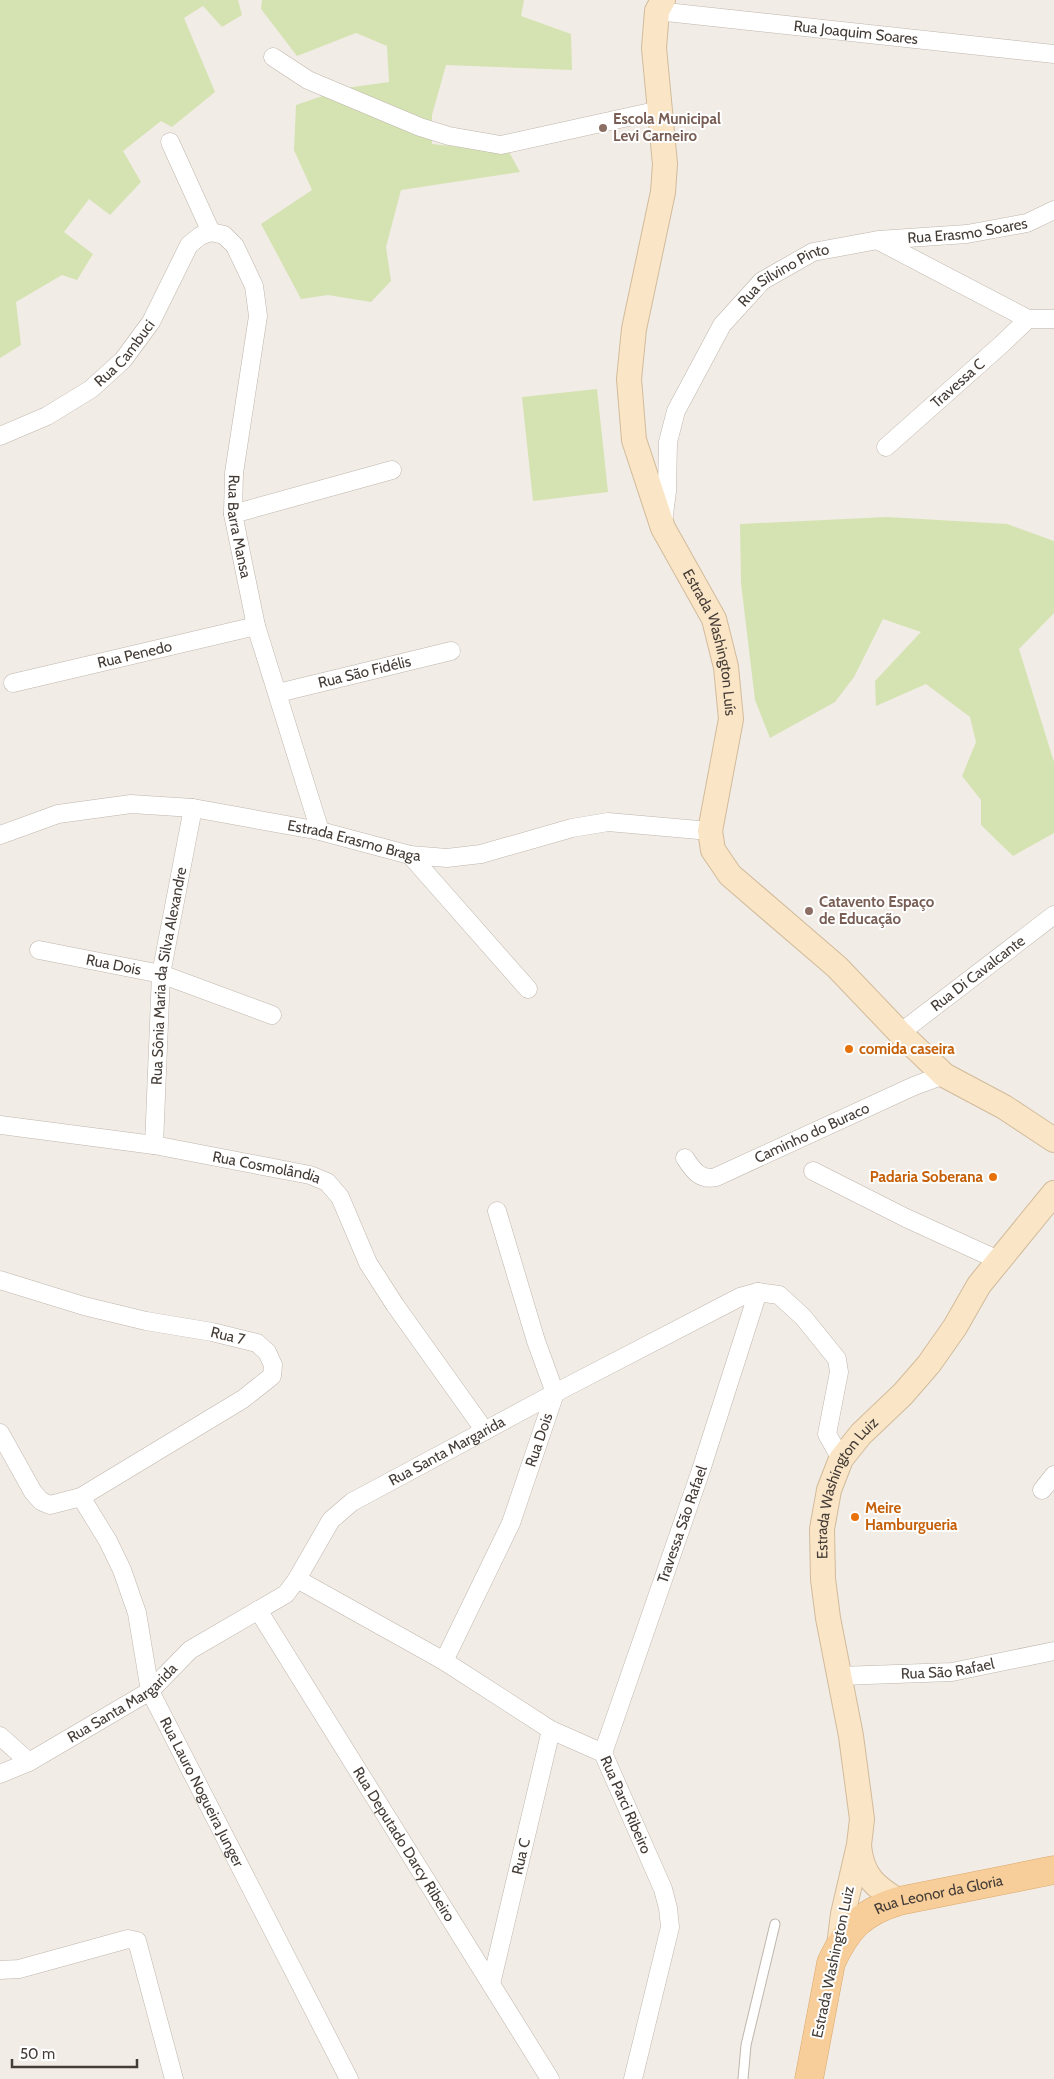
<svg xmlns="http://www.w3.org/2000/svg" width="1054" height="2079" font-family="Cabin,sans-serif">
<rect width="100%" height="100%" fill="#f2ece6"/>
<!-- green -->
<path fill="#d4e3b1" d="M0,0h238l4,15 -20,12 -19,-21 -19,12 31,74 -43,35 -11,-6 -38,30 18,31 -31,33 -21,-16 -25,33 29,22 -16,26 -15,-5 -46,27 5,43 -21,13z
M262,0h262l-3,16 50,18 1,36 -126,-5 -14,50v29l77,8 11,20 -119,18 -15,57 5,34 -20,21 -43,-7 -27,4 -40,-75 51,-34 -18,-40 2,-45 50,-17 43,-6 -2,-36 -31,-13 -59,23 -36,-47z
M597,389l11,103 -75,9 -11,-104z
M887,517l120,7 47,17v72l-35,36 35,113v71l-41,23 -32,-31v-25l-19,-24 14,-34 -6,-25 -44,-33 -50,22 -1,-25 46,-49 -38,-13 -29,58 -19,25 -65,36 -15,-38 -14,-117 -1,-59z"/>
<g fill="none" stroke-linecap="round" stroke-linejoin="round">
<!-- lane casing -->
<g stroke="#bfb6ac" stroke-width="11">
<path id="lane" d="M743,2079l3,-34 29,-121"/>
</g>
<!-- street casing -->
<g stroke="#bfb6ac" stroke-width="19">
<g id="street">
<path id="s1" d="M657,11l397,43"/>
<path d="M273,57l35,23 112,47 29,9 52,9 159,-35"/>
<path d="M170,142l41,90"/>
<path d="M879,241l149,78h26"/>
<path id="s2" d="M0,436l47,-20 44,-27 32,-29 28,-38 38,-77 11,-9 11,-4 13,3 11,11 19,40 4,30 -24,157 -1,41 23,112 64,205"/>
<path id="s3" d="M886,447l116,-103 26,-25"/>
<path d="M233,514l159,-44"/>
<path id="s4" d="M663,522l4,-31 1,-49 8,-31 46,-86 40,-44 51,-29 65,-12 89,-6 60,-11 27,-13"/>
<path id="s5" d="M13,683l243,-57"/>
<path id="s6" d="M278,693l173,-42"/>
<path id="s7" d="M0,835l58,-21 73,-10 62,4 127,23 90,24 37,3 34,-4 91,-26 36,-6 102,9"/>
<path d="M410,855l118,134"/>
<path id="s8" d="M39,950l122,24 111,41"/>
<path id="s9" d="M900,1033l154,-118"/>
<path id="s10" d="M0,1125l154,20 156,30 17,7 13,15 28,66 27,42 90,126"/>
<path id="s11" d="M154,1145l7,-171 32,-166"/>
<path id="s12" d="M685,1158c8,12 15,23 31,19l198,-91 30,-11"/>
<path d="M813,1171l93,47 92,42"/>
<path id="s13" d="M0,1280l84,26 62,15 66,11 45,11 10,9 6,13 -1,11 -29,23 -162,98 -31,8 -9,-4 -8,-9 -33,-59"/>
<path d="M1042,1490l12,-15"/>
<path id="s14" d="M81,1497l27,44 14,29 15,43 13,78 199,388"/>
<path id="s15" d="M297,1579l147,82 107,69 52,23 60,136 5,19 2,19 -37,152"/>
<path id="s16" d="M258,1610l292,469"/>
<path id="s17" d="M444,1661l67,-138 44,-130 -19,-52 -39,-130"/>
<path id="s18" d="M840,1676l112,-4 102,-21"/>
<path d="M0,1736l29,26"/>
<path id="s19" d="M603,1753l98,-283 57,-178"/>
<path id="s20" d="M0,1774l29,-12 121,-71 40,-41 96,-56 11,-15 34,-59 21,-18 203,-109 185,-96 18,-5 21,3 24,22 34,42 2,13 -12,62 14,25"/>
<path d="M0,1970l19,-1 109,-30 9,2 37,138"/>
<path id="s21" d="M491,1984l60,-254"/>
</g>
</g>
<!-- secondary casing -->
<g stroke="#d1bb9b" stroke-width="26">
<g id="secondary">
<path id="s22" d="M663,0l-6,11 -3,37 11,116 -2,28 -29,137 -5,50 5,61 29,88 51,91 12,48 5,52 -21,112 3,19 17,25 107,92 63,66 44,42 60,32 50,33"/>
<path d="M859,1846c3,30 16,41 40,55"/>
<path id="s23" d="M839,1946l4,-32 16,-69 3,-26 -11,-83 -23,-118 -5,-39 -1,-50 7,-39 12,-31 20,-25 42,-40 26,-30 26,-37 24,-42 75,-92"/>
</g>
</g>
<!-- primary casing -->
<g stroke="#daa86b" stroke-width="29">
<g id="primary">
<path id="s24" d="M809,2079l22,-116c16,-35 31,-51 68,-62l155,-31"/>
</g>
</g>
<!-- lane -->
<use href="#lane" stroke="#fff" stroke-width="9"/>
<!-- street -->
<use href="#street" stroke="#fff" stroke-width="18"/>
<!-- secondary -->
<use href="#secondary" stroke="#fae6c7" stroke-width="24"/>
<!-- primary -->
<use href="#primary" stroke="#f7ce9a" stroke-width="28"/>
</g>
<!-- markers -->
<g fill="#8d6e63" stroke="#fff" stroke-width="2">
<circle cx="603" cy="128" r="5"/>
<circle cx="809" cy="911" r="5"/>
</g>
<g fill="#e8710a" stroke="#fff" stroke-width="2">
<circle cx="849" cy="1049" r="5"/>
<circle cx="993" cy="1177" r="5"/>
<circle cx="855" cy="1517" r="5"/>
</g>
<g text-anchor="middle" stroke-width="4" stroke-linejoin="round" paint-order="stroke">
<!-- street labels -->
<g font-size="15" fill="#443c36" stroke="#fff">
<text dy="5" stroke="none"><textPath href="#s1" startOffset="200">Rua Joaquim Soares</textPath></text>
<text dy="5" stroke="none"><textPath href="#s4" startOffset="484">Rua Erasmo Soares</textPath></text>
<text dy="5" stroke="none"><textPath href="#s4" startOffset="291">Rua Silvino Pinto</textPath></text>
<text dy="5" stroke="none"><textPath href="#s2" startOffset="152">Rua Cambuci</textPath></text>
<text dy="5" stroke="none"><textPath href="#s3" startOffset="96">Travessa C</textPath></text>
<text dy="5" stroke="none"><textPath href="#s2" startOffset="621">Rua Barra Mansa</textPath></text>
<text dy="5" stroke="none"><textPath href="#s22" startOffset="664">Estrada Washington Luís</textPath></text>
<text dy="5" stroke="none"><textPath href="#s5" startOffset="125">Rua Penedo</textPath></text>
<text dy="5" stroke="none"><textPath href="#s6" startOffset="89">Rua São Fidélis</textPath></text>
<text dy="5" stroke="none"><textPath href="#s7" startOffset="362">Estrada Erasmo Braga</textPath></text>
<text dy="5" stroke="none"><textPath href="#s8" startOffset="76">Rua Dois</textPath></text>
<text dy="5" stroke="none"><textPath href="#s9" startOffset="98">Rua Di Cavalcante</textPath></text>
<text dy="5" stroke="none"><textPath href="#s11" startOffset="170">Rua Sônia Maria da Silva Alexandre</textPath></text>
<text dy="5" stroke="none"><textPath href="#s12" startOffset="145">Caminho do Buraco</textPath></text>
<text dy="5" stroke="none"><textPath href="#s10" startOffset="270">Rua Cosmolândia</textPath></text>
<text dy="5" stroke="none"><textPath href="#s13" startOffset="235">Rua 7</textPath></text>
<text dy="5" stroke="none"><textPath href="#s17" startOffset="241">Rua Dois</textPath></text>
<text dy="5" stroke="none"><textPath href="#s20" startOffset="562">Rua Santa Margarida</textPath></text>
<text dy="5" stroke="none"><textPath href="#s23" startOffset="470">Estrada Washington Luiz</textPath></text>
<text dy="5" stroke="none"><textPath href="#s19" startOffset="242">Travessa São Rafael</textPath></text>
<text dy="5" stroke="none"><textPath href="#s18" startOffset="108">Rua São Rafael</textPath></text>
<text dy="5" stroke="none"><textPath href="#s20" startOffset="142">Rua Santa Margarida</textPath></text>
<text dy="5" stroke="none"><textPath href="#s14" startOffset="322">Rua Lauro Nogueira Junger</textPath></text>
<text dy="5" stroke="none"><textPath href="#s15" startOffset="409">Rua Parci Ribeiro</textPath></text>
<text dy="5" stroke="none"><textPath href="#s16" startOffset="276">Rua Deputado Darcy Ribeiro</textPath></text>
<text dy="5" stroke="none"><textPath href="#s21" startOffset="131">Rua C</textPath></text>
<text dy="5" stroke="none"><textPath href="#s24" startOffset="254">Rua Leonor da Gloria</textPath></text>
<text transform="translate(833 1962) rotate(-78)" y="5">Estrada Washington Luiz</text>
</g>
<!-- education labels -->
<g font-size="15" font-weight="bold" fill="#785e54" stroke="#fff" text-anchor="start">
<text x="613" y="124">Escola Municipal<tspan x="613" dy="17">Levi Carneiro</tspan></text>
<text x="819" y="907">Catavento Espaço<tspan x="819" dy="17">de Educação</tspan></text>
</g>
<!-- food labels -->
<g font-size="15" font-weight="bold" fill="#c56008" stroke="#fff" text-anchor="start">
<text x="859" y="1054">comida caseira</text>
<text x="983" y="1182" text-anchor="end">Padaria Soberana</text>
<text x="865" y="1513">Meire<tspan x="865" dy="17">Hamburgueria</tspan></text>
</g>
</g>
<!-- scale -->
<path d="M12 2059v8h125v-8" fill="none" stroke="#443c36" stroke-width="2.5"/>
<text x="20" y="2059" font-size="15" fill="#443c36" stroke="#ffffff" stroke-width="4" paint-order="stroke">50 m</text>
</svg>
